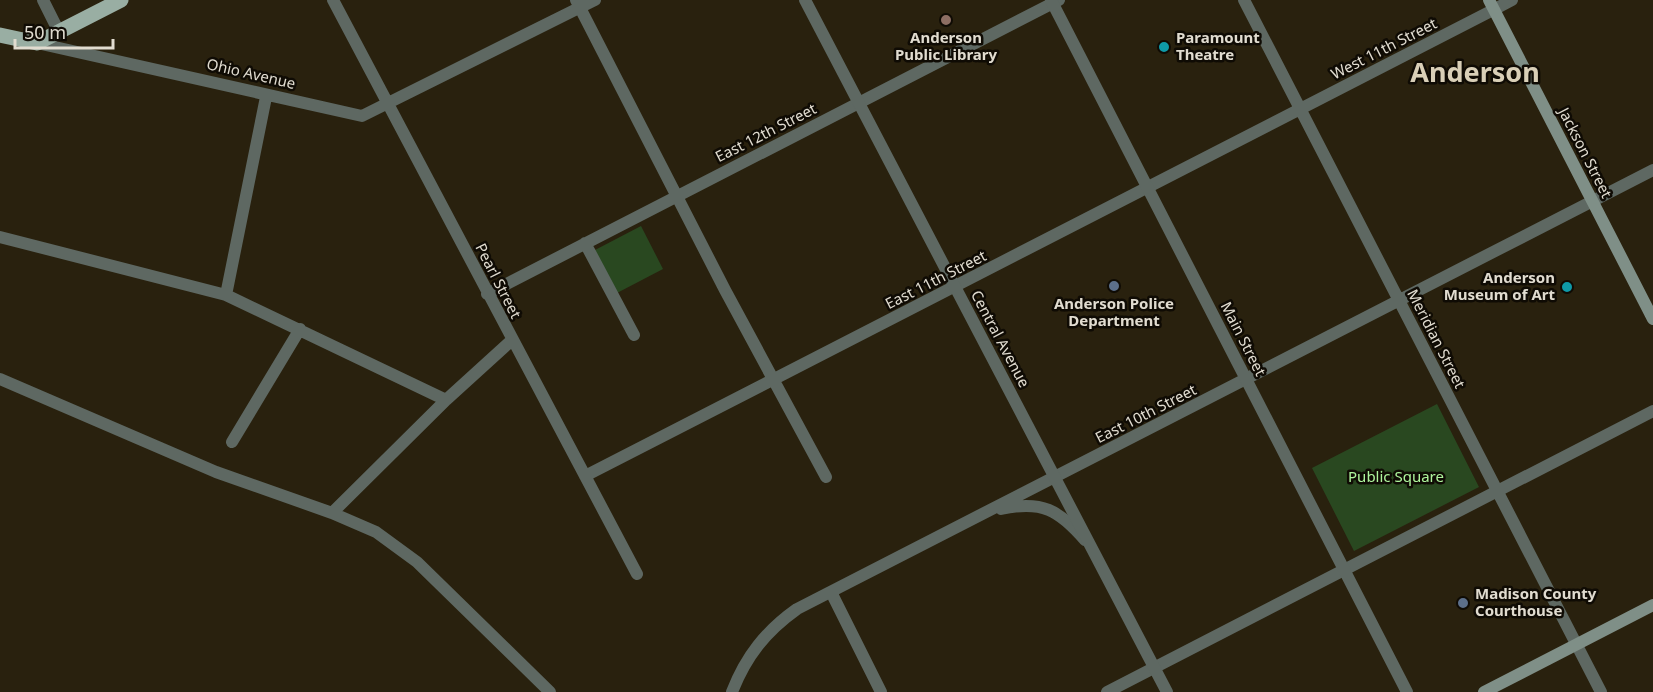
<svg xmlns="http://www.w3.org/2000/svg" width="1653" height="692" font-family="'Noto Sans',sans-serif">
<rect width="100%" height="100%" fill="#29210e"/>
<!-- green -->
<path fill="#294820" d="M641,226l22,43 -46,24 -22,-43z
M1437,404l42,83 -125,64 -42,-83z"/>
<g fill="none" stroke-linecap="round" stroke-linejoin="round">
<!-- minor -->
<path stroke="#5e6862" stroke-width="12" d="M43,0l16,32
M333,0l304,574
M576,0l149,290 101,187
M1244,0l357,692
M37,43l325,73 233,-116
M0,237l226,58 220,105
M585,243l49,92
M487,294l572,-294
M226,295l40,-198
M0,379l216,93 116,41 44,19 41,30 133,130
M232,442l68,-113
M585,476l910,-467
M1001,509c41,-9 58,1 84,31
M332,513l114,-113 66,-60
M831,592l50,100
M732,692c14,-36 34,-61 65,-83l856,-439
M1107,692l546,-281"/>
<!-- tertiary -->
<path stroke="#5e6862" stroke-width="12" d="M805,0l362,692
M1051,0l356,692
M1495,9l17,-9"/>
<!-- secondary -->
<path stroke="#7f8f87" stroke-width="12" d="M1489,0l164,319
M1484,692l169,-87"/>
<!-- primary -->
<path stroke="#99aea3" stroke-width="15" d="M0,35l37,8 84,-43"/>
</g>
<!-- markers -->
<circle fill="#8d6e63" stroke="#0f0b04" stroke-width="2" cx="946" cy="20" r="6"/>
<g fill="#0f9aa8" stroke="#0f0b04" stroke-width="2">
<circle cx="1164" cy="47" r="6"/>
<circle cx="1567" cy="287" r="6"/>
</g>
<g fill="#5c6f8a" stroke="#0f0b04" stroke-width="2">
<circle cx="1114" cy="286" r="6"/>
<circle cx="1463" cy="603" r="6"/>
</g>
<g text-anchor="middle" stroke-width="5" stroke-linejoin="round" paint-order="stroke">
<!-- poi labels -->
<g font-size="15" font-weight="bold" fill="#e1dcd0" stroke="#0f0b04">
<text x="946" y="43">Anderson<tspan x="946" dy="17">Public Library</tspan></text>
<text x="1176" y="43" text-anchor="start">Paramount<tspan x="1176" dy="17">Theatre</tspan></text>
<text x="1555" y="283" text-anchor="end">Anderson<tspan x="1555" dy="17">Museum of Art</tspan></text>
<text x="1114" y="309">Anderson Police<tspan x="1114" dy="17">Department</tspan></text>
<text x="1475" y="599" text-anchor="start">Madison County<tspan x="1475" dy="17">Courthouse</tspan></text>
</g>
<!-- street labels -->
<g font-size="15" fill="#e1dcd0" stroke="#0f0b04">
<text transform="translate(1384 49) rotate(-27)" y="5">West 11th Street</text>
<text transform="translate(251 74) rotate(13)" y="5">Ohio Avenue</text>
<text transform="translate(766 133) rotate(-27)" y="5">East 12th Street</text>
<text transform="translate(1585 153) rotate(63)" y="5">Jackson Street</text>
<text transform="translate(936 280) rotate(-27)" y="5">East 11th Street</text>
<text transform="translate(498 281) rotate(63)" y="5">Pearl Street</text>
<text transform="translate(1000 339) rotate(62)" y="5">Central Avenue</text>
<text transform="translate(1243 339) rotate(63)" y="5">Main Street</text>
<text transform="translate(1436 339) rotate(63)" y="5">Meridian Street</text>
<text transform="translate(1146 414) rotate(-27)" y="5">East 10th Street</text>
</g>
<!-- park labels -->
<g font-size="15" fill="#aef49c" stroke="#0f0b04">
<text x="1396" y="482">Public Square</text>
</g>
<!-- town labels -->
<g font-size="27" font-weight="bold" fill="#d9cfb7" stroke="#0f0b04">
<text x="1475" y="82">Anderson</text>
</g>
</g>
<!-- scale -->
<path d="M15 39v9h98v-9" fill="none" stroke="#e1dcd0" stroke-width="3"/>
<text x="24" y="39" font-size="18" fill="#e1dcd0" stroke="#0f0b04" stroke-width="4.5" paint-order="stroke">50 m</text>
</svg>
